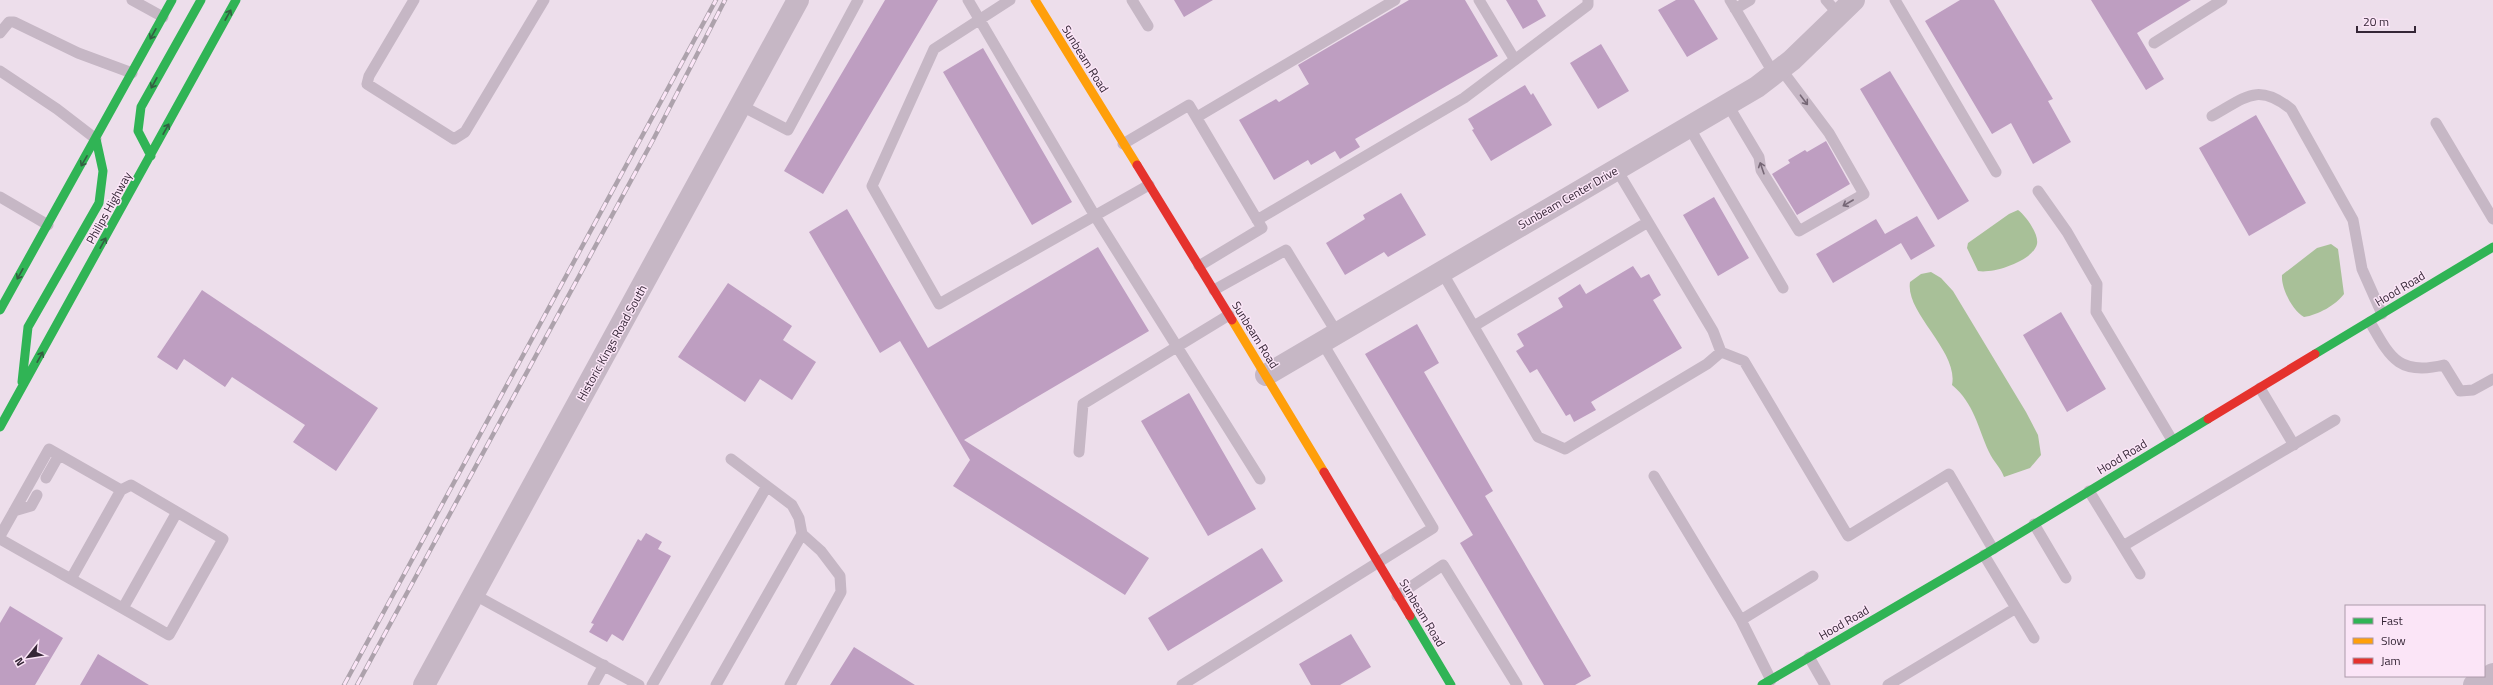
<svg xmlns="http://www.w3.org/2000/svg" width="2493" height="685" font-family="'Titillium Web',sans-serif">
<rect width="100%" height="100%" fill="#eddeeb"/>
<!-- water -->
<path fill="#a8c098" d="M2018,210c8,6 21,24 19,34 -4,17 -44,30 -59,27l-11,-23 1,-5 41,-29z
M2331,244l7,5 6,45c-8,11 -26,21 -40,23 -12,-7 -23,-29 -22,-42l35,-27z
M1931,272l10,6 12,13 73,121 12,23 3,20 -11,13 -26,9c-3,-9 -11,-16 -15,-25 -11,-24 -15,-49 -37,-67 7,-34 -47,-72 -42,-103l11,-8z"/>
<!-- building -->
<path fill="#be9ec1" d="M885,0h53l-115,194 -39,-23z
M1174,0h39l-29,17z
M1409,0h56l33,56 -143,83 5,8 -20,12 -5,-8 -24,14 -3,-5 -34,20 -35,-60 37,-21 3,3 30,-18 -11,-19z
M1506,0h31l9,16 -23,13z
M1676,0h18l24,39 -31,18 -29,-47z
M1960,0h34l59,99 -5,2 23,41 -38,22 -22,-41 -19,11 -67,-113z
M2091,0h100l-54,33 27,46 -18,11z
M1601,44l28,47 -31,18 -28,-46z
M983,48l89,154 -40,23 -89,-153z
M1890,71l79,130 -31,19 -78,-131z
M1525,85l6,10 2,-2 19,32 -61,36 -19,-31 2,-1 -6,-10z
M2256,115l50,88 -57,33 -50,-88z
M1826,141l24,43 -53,31 -25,-41 18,-11 -2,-3 17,-10 2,2z
M1401,193l25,42 -38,22 -4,-5 -39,23 -19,-32 39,-24 -2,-4z
M1714,197l35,61 -31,18 -35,-61z
M847,209l81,139 170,-101 51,84 -185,109 185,118 -24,37 -172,-109 17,-26 -70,-119 -20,12 -71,-121z
M1917,216l18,30 -24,14 -10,-17 -68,40 -17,-29 60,-35 9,15z
M1633,266l8,12 8,-4 12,21 -8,5 29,48 -91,54 5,8 -22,12 -4,-8 -4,2 -29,-47 -7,4 -14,-22 8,-5 -7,-12 46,-27 -5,-9 22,-14 6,10z
M728,283l64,43 -9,14 33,22 -24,38 -32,-21 -15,23 -67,-45z
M202,290l176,118 -42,63 -43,-29 12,-17 -73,-48 -7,10 -41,-28 -7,11 -20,-13z
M2061,312l45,77 -39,23 -44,-77z
M1417,324l22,39 -15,9 69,119 -8,5 106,180 -16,9h-31l-84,-142 13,-8 -108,-181z
M1189,393l67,116 -48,27 -67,-115z
M646,533l16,9 -4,7 13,7 -48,85 -11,-7 -5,8 -18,-10 5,-8 -3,-1 47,-84 3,2z
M1262,548l21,33 -115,70 -20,-33z
M10,606l53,32 -28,47h-35v-62z
M1351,634l20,33 -31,18h-29l-12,-21z
M854,647l61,38h-85z
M98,654l51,31h-69z"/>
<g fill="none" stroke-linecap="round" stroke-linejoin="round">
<!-- lane -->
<path stroke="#c6b7c5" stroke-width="11" d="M132,0l31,17
M414,0l-45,76 -2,8 87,55 11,-7 79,-132
M968,0l127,216 165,263
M1010,0l-76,49 -62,137 67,118 210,-119
M1132,0l16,26
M1479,0l36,60
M1730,0l44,74
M1826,0l13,15
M1895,0l101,172
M1735,9l15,-9
M0,33l9,-11h5l64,31 54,20
M2154,43l68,-43
M0,71l57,38 39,30
M740,105l48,25 70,-130
M1728,105l31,52 2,13 38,61 65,-37 -35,-61 -48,-64
M2212,116c33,-18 45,-34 79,-7l62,111 9,49 20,45
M1197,117l198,-117
M2436,123l57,96
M1689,127l94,161
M1123,144l66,-39 73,123 -63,38
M2038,191l29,41 30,52 -1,28 76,128
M0,197l48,28
M1257,220l207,-122 124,-93v-5
M1442,272l96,165 27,12 142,-85 14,-12 -8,-21 -96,-161
M1214,290l72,-40 51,83
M2370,322c20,35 28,54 74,43l16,26 13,-1 20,-11
M1474,326l174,-104
M1721,352l23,9 104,175 101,-62 44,75
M2260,388l34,57
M1079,452l4,-48 146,-89
M731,459l61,46 7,13 3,16 19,17 19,25 1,16 -51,93
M1654,476l87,144
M46,478l13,-23
M2089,491l51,83
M14,511l17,-5 6,-11
M2034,524l32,54
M0,536l49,-87 72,41
M0,539c56,32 113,63 169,96l54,-96 -92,-54 -10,5 -50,89
M2123,546l212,-126
M475,595l164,90
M1397,596l46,-31 74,120
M123,608l54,-96
M2016,608l18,30
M1809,657l16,28
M1771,680l-30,-60 72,-44
M593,685l11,-20
M652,685l115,-199
M716,685l86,-151
M1182,685l251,-157 -111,-186
M1888,685l128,-77 -32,-53"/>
<!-- street -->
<path stroke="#c6b7c5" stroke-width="22" d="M1266,375l491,-288 35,-27 62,-60
M424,685l374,-685
M2474,685l19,-11"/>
<!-- fast -->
<path stroke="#30b455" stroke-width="9" d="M151,156l-13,-25 3,-24 60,-107
M0,310l172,-310
M2315,354l178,-107
M22,382l6,-55 71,-124 4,-32 -7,-32
M0,427l236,-427
M1410,616l41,69
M1762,685l222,-130 224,-136"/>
<!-- slow -->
<path stroke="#ff9f0a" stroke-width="9" d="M1035,0l102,165
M1232,320l92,152"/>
<!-- jam -->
<path stroke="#e5322d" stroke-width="9" d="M1137,165l95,155
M2208,419l107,-65
M1324,472l86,144"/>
<!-- rail casing -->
<g stroke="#ada2ac" stroke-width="4.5">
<path id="rail" d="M344,685l372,-685
M357,685l296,-545 72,-140"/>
</g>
<!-- rail -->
<use href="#rail" stroke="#fbe5f7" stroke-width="3" stroke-dasharray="9" stroke-linecap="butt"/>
</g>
<!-- one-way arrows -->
<defs><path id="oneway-shaft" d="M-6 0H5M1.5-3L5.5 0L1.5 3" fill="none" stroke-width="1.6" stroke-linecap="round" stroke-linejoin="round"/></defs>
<g stroke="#335f42">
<use href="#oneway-shaft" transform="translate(228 15) rotate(-61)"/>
<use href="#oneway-shaft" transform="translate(153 34) rotate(119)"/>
<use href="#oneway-shaft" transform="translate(154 83) rotate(119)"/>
<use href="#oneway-shaft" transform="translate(166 129) rotate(-61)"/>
<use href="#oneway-shaft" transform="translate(84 161) rotate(120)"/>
<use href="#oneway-shaft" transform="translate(103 243) rotate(-61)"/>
<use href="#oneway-shaft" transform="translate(20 274) rotate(119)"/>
<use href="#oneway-shaft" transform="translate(40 357) rotate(-61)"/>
</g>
<g stroke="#766776">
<use href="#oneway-shaft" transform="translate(1804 100) rotate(53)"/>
<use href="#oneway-shaft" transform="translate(1762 168) rotate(-109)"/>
<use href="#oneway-shaft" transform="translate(1848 203) rotate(150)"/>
</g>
<g text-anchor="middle" stroke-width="3" stroke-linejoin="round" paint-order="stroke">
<!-- street labels -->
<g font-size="12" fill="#352636" stroke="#fbe5f7">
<text transform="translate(1085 59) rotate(58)" y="4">Sunbeam Road</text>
<text transform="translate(1568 198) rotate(-30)" y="4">Sunbeam Center Drive</text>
<text transform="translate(109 208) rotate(-61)" y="4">Philips Highway</text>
<text transform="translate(2400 289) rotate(-31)" y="4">Hood Road</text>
<text transform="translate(1255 335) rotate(58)" y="4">Sunbeam Road</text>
<text transform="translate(612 343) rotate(-61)" y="4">Historic Kings Road South</text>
<text transform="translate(2122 457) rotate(-31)" y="4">Hood Road</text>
<text transform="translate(1422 613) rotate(59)" y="4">Sunbeam Road</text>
<text transform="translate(1844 623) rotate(-30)" y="4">Hood Road</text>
</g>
</g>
<!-- legend -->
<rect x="2345" y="605" width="140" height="72" fill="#fbe5f7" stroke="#ac99aa"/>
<rect x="2353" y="618" width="20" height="6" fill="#30b455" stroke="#ac99aa"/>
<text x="2381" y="625" font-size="12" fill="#352636">Fast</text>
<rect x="2353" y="638" width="20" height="6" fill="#ff9f0a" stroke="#ac99aa"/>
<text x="2381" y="645" font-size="12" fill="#352636">Slow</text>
<rect x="2353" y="658" width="20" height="6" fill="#e5322d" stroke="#ac99aa"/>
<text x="2381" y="665" font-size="12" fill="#352636">Jam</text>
<!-- north arrow -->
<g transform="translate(28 657) rotate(240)" stroke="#fbe5f7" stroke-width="3" paint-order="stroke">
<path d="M0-3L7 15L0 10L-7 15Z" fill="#352636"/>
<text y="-6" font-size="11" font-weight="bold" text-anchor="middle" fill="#352636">N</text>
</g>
<!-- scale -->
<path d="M2357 26v6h58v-6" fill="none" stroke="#352636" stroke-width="2"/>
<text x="2363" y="26" font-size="12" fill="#352636" stroke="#fbe5f7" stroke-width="3" paint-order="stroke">20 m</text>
</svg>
